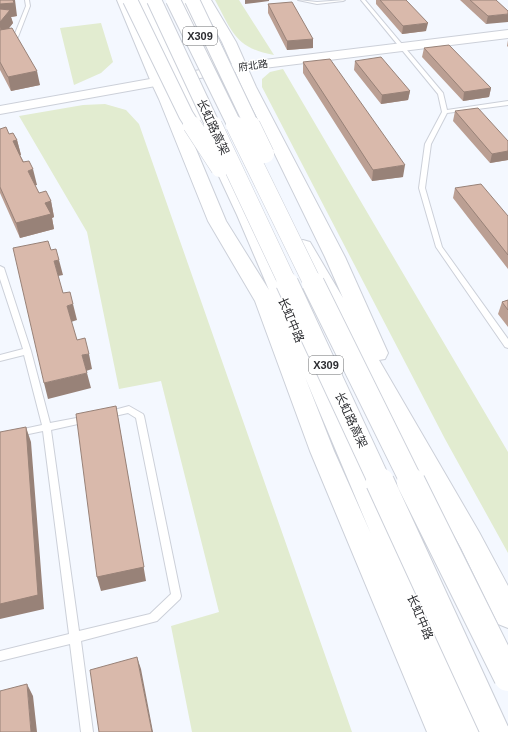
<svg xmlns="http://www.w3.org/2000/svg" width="508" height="732" font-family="Arial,'Noto Sans SC',sans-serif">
<rect width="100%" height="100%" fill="#f4f8ff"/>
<!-- green -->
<path fill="#e2ecd0" d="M215,0h24l35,55c-39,-7 -42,-24 -59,-55z
M101,23l12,39 -12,11 -27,12 -14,-57z
M283,69l225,383v101l-63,-114 -183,-352v-8l8,-7z
M105,104l21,6 13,14 213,608h-160l-21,-106 48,-14 -58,-231 -42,8 -32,-157 -68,-116 64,-11z"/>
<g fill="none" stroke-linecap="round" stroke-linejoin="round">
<!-- service casing -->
<g stroke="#ccd0d9" stroke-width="2">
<path id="service" d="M25,0h4l1,6 -12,31 -18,4v-2l14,-3 12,-30z
M298,0l19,2 28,-2 -2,1 -26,3z
M361,0h4l78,93 4,17 61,-9v4l-61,8 -16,31 -6,44 17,59 66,92v9l-3,-1 -69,-100 -17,-59 6,-44 17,-32 -4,-18z
M0,266l4,2 27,83 19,72 37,-7 3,1 1,2 -1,2 -3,1 -36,8 28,201 71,-17 21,-20 -35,-176 -8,-5 -22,5 -3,-1 -1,-2 1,-2 26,-7 14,8 1,2 37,180 -1,3 -23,22 -76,20 12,91h-12l-11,-88 -70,17v-10l69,-17 -26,-203 -43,9v-6l42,-9 -18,-70 -24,6v-6l23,-6 -23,-70z"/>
</g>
<!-- tertiary casing -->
<g stroke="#ccd0d9" stroke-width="2">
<path id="tertiary" d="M508,30v8l-269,33 -239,43v-8l239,-43z"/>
</g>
<!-- primary casing -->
<g stroke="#ccd0d9" stroke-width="2">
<path id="primary" d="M117,0h12l36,82 10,17 51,122 43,69 -32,-75 -100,-215h12l106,215 231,517h-59l-117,-281 -55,-150 -47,-80 -49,-122 -8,-17zM305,377l66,157 -37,-83z
M178,0h12l33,71 38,74 -2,3 -6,2 -6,-2 -2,-3 -36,-74z
M199,0h12l25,42 20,45 89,170 43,96 -3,6 -6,1 100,172 29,54v42l-10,-4 -37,-76 -167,-302 2,-4 7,-2 7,2 33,56 -18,-41 -83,-170 -20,-45z"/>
</g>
<!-- service -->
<use href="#service" fill="#fff" fill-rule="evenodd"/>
<!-- tertiary -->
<use href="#tertiary" fill="#fff" fill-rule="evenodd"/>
<!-- primary -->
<use href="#primary" fill="#fff" fill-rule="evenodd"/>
<!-- trunk-bridge-far3 casing -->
<g stroke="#ccd0d9" stroke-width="16" stroke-linecap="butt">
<path id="trunk-bridge-far3" d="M130,0l56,115 7,11
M154,0l59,126
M173,0l62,126
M192,0l60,126"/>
</g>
<!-- trunk-bridge-far2 casing -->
<g stroke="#ccd0d9" stroke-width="19" stroke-linecap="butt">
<path id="trunk-bridge-far2" d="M192,125l28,43
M213,125l75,159
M235,125l78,159
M251,125l14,29"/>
</g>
<!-- trunk-bridge-far1 casing -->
<g stroke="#ccd0d9" stroke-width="24" stroke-linecap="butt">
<path id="trunk-bridge-far1" d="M287,283l93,200
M313,283l99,200"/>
</g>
<!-- trunk-bridge casing -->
<g stroke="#ccd0d9" stroke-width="30" stroke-linecap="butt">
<path id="trunk-bridge" d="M380,482l115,250
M411,482l97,195"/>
</g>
<!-- trunk-bridge-far3 -->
<use href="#trunk-bridge-far3" stroke="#fff" stroke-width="14"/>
<!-- trunk-bridge-far2 -->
<use href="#trunk-bridge-far2" stroke="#fff" stroke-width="18"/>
<!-- trunk-bridge-far1 -->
<use href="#trunk-bridge-far1" stroke="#fff" stroke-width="22"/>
<!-- trunk-bridge -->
<use href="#trunk-bridge" stroke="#fff" stroke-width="28"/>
</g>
<!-- wall -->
<path fill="#bb9f93" d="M0,0l17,16 -6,1 2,6 -4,5 31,57 -29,6 -11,-21z
M376,0h4l46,31 -24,3 -26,-30z
M460,0h36l-10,24z
M268,4l45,35v9l-26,2 -19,-37z
M508,40v7l-1,-1z
M424,48l67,40 -2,9 -26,4 -41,-44z
M355,61l55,30 -2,9 -27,4 -27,-34z
M303,62l100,115 -31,4 -69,-108z
M455,111l53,30v19l-18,3 -37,-42z
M0,129l17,11 4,15h-1l17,30h-2l4,8 12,8 3,16 -2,1 2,11 -34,9 -20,-45z
M455,188l53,28v53l-55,-71z
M508,300v27l-10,-13 4,-12z"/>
<!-- shaded-wall -->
<path fill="#988278" d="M13,0h2l2,16 -6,1 2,6 -11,14 -2,-10v-23z
M245,0h24v1l-24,3z
M508,14v8l-22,2 2,-8z
M428,23l-2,8 -24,3 1,-8z
M313,39v9l-26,2v-9z
M37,71l3,14 -29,6 -3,-14z
M491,88l-2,9 -26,4 1,-9z
M410,91l-2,9 -27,4 1,-9z
M17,140l4,15 -5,1 -3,-15z
M508,151v9l-18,3 2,-9z
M405,165l-2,12 -31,4 1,-11z
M33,169l4,16 -5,1 -4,-15z
M51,201l3,16 -2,1 2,11 -34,9 -4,-15 29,-20z
M59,260l4,15 -5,1 -4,-15z
M73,304l4,16 -6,2 -4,-16z
M89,354l3,15 -6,2 -4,-16z
M87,373l4,15 -43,11 -4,-16z
M116,406l30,175 -45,10 -4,-14z
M26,427l5,15 13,167 -44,10v-15z
M137,657l4,12 12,63h-1z
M27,684l6,12 4,36h-6z"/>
<!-- building -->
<path fill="#d9b9ab" stroke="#988278" d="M0,0h13l1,3 -14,1z
M380,0h26l22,23 -25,3z
M470,0h26l12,11v3l-20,2z
M292,2l21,37 -26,2 -19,-37z
M0,9l10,1 -10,12z
M12,28l25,43 -29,6 -8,-15v-32z
M449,45l42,43 -27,4 -40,-44z
M381,57l29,34 -28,4 -27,-34z
M330,59l75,106 -32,5 -70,-108z
M478,108l30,33v10l-16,3 -37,-43z
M6,127l3,7 4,-1 4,7 -4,1 10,21 6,-1 4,8 -5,2 11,22 7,-2 5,10 -6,2 6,11 -35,9 -16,-36v-58z
M481,184l27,32v39l-53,-67z
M48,241l3,9 5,-1 3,11 -5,1 9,32 7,-1 3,12 -6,2 10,34 8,-2 4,16 -7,1 5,18 -43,10 -31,-135z
M508,300v10l-6,-8z
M116,406l28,161 -47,10 -21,-163z
M26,427l12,168 -38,9v-172z
M137,657l15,75h-53l-9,-62z
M27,684l4,48h-31v-41z"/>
<g text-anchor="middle" stroke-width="3" stroke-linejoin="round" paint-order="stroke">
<!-- far-street labels -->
<g font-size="10" fill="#2c2d31" stroke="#fff">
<text transform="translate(253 65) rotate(-8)" y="4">府北路</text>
</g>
<!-- shield labels -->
<g fill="#fff" stroke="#6b6c6f" stroke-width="1">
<rect x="183" y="27" width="34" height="18" rx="3"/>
<rect x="309" y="356" width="34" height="18" rx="3"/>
</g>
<g font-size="11" font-weight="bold" fill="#2c2d31">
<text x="200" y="40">X309</text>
<text x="326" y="369">X309</text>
</g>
<!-- street labels -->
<g font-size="12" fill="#2c2d31" stroke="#fff">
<text transform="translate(213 127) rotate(65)" y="4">长虹路高架</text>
<text transform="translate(291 320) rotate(67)" y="4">长虹中路</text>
<text transform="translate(351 420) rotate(65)" y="4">长虹路高架</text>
<text transform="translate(420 617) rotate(67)" y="4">长虹中路</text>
</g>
</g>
</svg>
